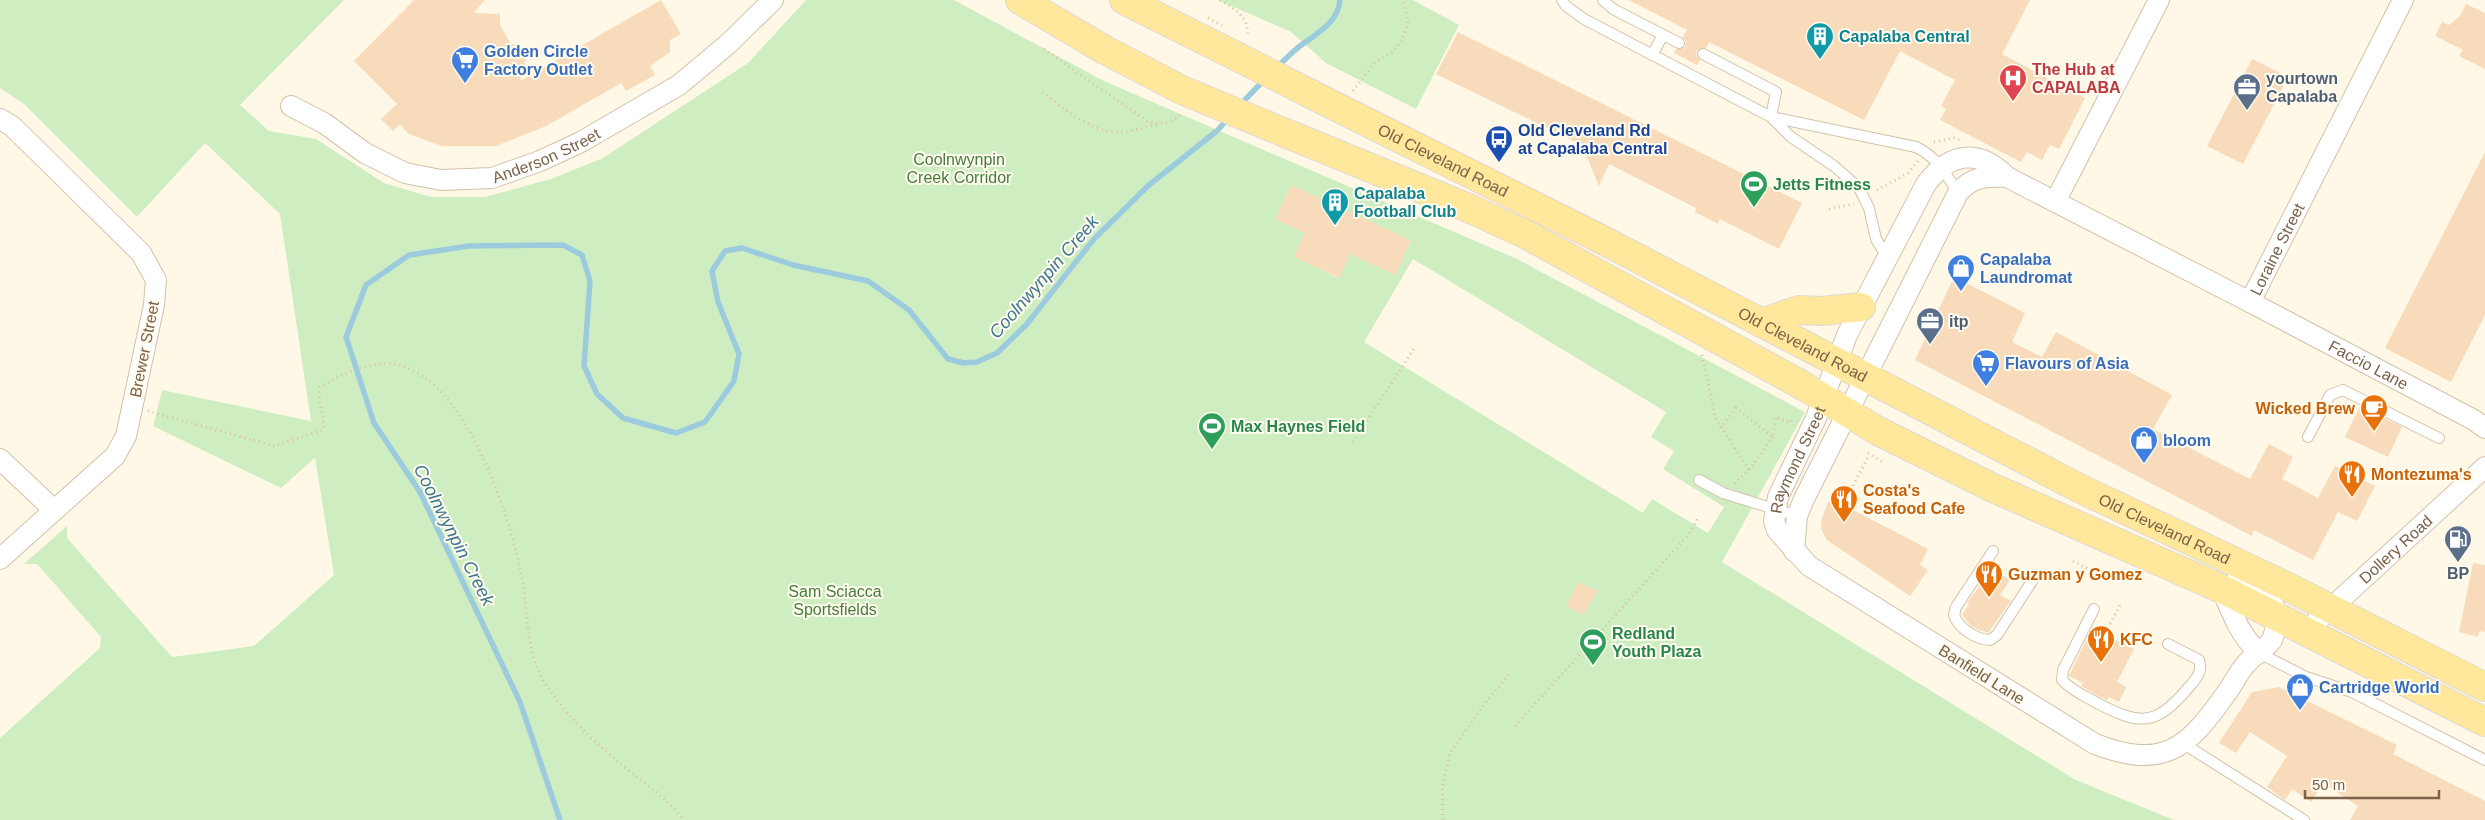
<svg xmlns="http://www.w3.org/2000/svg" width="2485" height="820" font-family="Arial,sans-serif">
<rect width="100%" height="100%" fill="#fff8e6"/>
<!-- green -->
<path fill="#ceeec2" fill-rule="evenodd" d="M0,0h344l-104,105 29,26 47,8 68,44 47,14h54l66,-18 52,-21 145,-95 58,-63h148l150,81 413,178 288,153 -83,150 354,218 98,40h-2174v-82l100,-90 1,-11 -64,-73h-13l43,-38v12l105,119 82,-11 80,-71 -19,-117 -34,30 -128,-62 9,-36 149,31 -31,-207 -75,-71 -68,74 -113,-113 -24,-16zM1291,185l120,56 -16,33 -45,-20 -12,24 -44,-21 11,-24 -30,-14zM1413,259l253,153 -15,25 23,14 -11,18 61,38 -16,26 -56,-34 -9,14 -279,-171z
M1218,0h195l46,25 -43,84 -90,-46 -35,-31z"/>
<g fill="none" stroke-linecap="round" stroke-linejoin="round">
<!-- stream -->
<path stroke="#9dcbde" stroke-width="5.5" d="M1277,67c8,-7 15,-15 23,-21 17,-13 38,-23 40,-46
M1239,106l26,-27
M560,820l-40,-118 -100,-210 -46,-69 -28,-86 20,-52 43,-30 60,-9 94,-1 19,10 8,26 -6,85 13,28 26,24 53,15 29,-11 29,-41 5,-27 -21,-52 -6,-31 13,-20 17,-3 51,17 75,16 41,29 39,49 16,4 13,-1 20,-9 29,-28 68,-86 55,-54 69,-55 11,-13"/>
</g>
<!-- building -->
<path fill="#f7dbba" d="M414,0h71l-12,13 27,1v11l10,18 18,8 -8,30 141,-81 20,34 -11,6v12l-20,14 5,9 -29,16 -5,-8 -75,43 -50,20h-54l-33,-12 -9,-10 -7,7 -12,-12 16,-15 -43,-43z
M1629,0h401l-28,54 83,44 -26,51 -9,-4 -8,15 -15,-8 -6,10 -81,-42 6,-11 -5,-3 14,-26 -55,-29 -36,69 -155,-78 -3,6 -9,2 -1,5 4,5 -3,5 -23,-12 2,-4 9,-2 1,-5 -3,-5 4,-7z
M2466,4l19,9v56l-26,-13 4,-6 -28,-14 7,-14 7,3 11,-9z
M1458,32l344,171 -23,46 -59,-30 -2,5 -23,-12 1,-4 -87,-44 -10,22 -17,-41 -146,-71z
M2252,59l36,18 -45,87 -36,-18z
M2485,152v163l-34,67 -66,-34z
M1291,185l120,55 -16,35 -45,-21 -11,24 -45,-21 11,-24 -30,-14z
M1954,277l71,36 -13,29 30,15 14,-25 116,63 -19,34 97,50 19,-35 24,13 -11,22 36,19 17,-32 40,20 -18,35 -19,-9 -25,48 -59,-30 -2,6 -337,-176z
M2360,406l42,21 -14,30 -43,-20z
M1834,500l94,49 -8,16 8,5 -18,26 -83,-56 -6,-11 1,-11 6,-16 4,2z
M2473,563l12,2v67l-6,-1 -1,6 -19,-5z
M1993,568l17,12 -10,15 11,6 -23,32 -16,-6 -10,-12 7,-11 -2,-1z
M1578,582l19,9 -13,24 -18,-9z
M2090,632l15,6 3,-2 26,13 -17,33 9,5 -7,15 -10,-5 -2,3 -7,-3 -19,-11 2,-3 -14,-7z
M2279,687l118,58 -4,9 92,47v19h-135l8,-14 -35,-23 -12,19 -19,-13 -7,11 -18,-13 20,-31 -37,-24 -14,21 -17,-10 33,-51z"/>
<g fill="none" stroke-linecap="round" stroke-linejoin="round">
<!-- lane casing -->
<g stroke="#d2c1aa" stroke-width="12">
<path id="lane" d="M1562,0l4,6 18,13 187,98 145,30c21,10 30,27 42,46
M1603,0l10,9 66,34
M1703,54l73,38 -5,25
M1652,55l11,-20
M1771,117l20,20 43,29 25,22 10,20 7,31 11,18
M2308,437l22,-42 13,-5 96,48
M1699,480l24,13 74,23
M1993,551l-37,56 -2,8c4,13 23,25 36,25l7,-5 39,-60
M2094,609l-31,61 -1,10c10,11 23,16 35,23 44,23 59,23 92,-16 7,-8 14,-15 10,-27l-31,-16
M2259,653l47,24 46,15 133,68
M2184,744l120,76"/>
</g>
<!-- street casing -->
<g stroke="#d2c1aa" stroke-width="22">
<g id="street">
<path id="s1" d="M291,106l33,17 41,30 40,20 36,7 51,-2 48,-17 41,-19 98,-57 49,-41 45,-44"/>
<path d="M0,119l12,7 129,127 15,27 -2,25 -28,131 -11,20 -115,103"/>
<path d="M2055,202l104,-202"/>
<path id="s2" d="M2250,302l224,118 11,8"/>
<path d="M0,459l54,51"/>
<path d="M1794,551l3,-35 7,-17 154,-306c14,-17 29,-17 49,-16"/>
<path id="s3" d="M2238,577c28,16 48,26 34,63 -7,10 -18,14 -25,23 -9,9 -14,22 -22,32 -38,54 -62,75 -130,49l-286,-178 -32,-36 -3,-9 4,-24 38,-79 31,-83 79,-151c24,-32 53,-36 81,-7l243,125 153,-302"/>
<path d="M2222,589c10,25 18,46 37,64"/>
<path id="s4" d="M2307,630l178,-163"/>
</g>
</g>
<!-- primary casing -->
<g stroke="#dfd9d3" stroke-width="30">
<g id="primary">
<path d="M1020,0l85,50 77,40"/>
<path d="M1124,0l96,48"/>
<path id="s5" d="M1311,94l284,142 484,252 211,100 195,99"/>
<path d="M1283,132l190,78 54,25 273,149 78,47 113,56 231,102 263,133"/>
<path d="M1761,323l38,-13 23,1 39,-4"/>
</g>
</g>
<!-- path -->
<path stroke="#ddbe9d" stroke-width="3" stroke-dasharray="1 4" stroke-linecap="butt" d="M1220,0c16,10 30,17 27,37
M1044,49l103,72c15,4 24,3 35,-8
M1353,91l22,-29 16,-9 11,-12 6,-19 -5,-22
M1043,92c19,16 46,38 72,40 13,1 29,-5 42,-7
M1934,142l20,-4 5,2
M1877,190l31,-17 10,-12
M1829,209l25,-5
M1702,355l13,62 34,53 -15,14
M148,411l126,35 49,-16c3,-15 -7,-29 -3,-43 21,-12 54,-29 79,-22 68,18 109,146 122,208 8,37 3,76 24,110 20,31 49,59 77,82 23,18 44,33 62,55
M1720,428l16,-20 37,29 3,-20 14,6 3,-4
M1353,442l62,-95
M1868,453l16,10
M1749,470l24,-33
M1846,499l23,-44
M2073,561l27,14
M2103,637l17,-32
M1515,726l174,-192 9,-16
M1443,820l-1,-33 8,-34 36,-51 25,-30"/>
<!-- lane -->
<use href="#lane" stroke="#fff" stroke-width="10"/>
<!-- street -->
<use href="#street" stroke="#fff" stroke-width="20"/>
<!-- primary -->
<use href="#primary" stroke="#ffe89c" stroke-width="28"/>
<!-- primary-bridge casing -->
<g stroke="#dfd9d3" stroke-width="30" stroke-linecap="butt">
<path id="primary-bridge" d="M1220,48l91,46
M1182,90l101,42"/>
</g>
<!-- path-bridge -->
<path stroke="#ddbe9d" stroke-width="3" stroke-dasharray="1 4" stroke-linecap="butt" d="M1208,18l15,8"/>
<!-- primary-bridge -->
<use href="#primary-bridge" stroke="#ffe89c" stroke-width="28"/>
</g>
<!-- icons -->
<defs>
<g id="building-pin" transform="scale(1.4375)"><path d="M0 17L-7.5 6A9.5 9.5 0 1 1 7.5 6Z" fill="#0f9aa8" stroke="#fffbee"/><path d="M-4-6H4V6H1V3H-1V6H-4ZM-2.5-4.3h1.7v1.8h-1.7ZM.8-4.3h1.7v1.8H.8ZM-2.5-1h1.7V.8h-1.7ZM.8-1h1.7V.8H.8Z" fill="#fff"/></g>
<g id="supermarket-pin" transform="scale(1.4375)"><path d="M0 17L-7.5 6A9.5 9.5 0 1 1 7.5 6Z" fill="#3f7fe0" stroke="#fffbee"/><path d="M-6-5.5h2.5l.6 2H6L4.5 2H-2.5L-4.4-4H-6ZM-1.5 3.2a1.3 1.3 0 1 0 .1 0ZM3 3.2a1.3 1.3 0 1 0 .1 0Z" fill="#fff"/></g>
<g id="hospital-pin" transform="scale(1.4375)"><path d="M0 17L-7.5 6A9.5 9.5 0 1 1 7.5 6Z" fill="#e0444e" stroke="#fffbee"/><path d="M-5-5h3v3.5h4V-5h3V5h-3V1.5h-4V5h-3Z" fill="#fff"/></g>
<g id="office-pin" transform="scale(1.4375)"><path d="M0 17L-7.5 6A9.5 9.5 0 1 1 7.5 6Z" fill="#5c6f8a" stroke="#fffbee"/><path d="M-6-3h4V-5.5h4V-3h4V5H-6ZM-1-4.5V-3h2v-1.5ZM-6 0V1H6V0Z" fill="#fff"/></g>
<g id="bus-pin" transform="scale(1.4375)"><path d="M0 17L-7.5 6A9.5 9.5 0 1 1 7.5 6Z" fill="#1a4fb4" stroke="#fffbee"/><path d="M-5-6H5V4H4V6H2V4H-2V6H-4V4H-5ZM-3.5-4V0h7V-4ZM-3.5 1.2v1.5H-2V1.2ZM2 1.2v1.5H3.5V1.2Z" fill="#fff"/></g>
<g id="stadium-pin" transform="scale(1.4375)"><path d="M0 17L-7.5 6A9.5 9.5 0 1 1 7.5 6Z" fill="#2e9e5b" stroke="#fffbee"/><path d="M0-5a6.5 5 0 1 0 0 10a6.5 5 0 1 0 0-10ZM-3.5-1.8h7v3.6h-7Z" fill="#fff"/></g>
<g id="shop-pin" transform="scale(1.4375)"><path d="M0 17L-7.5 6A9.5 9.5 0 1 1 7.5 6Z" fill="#3f7fe0" stroke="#fffbee"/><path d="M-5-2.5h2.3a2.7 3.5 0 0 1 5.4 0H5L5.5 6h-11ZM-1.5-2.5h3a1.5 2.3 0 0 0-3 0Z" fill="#fff"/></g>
<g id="cafe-pin" transform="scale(1.4375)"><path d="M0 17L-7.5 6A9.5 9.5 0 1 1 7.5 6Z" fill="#e8710a" stroke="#fffbee"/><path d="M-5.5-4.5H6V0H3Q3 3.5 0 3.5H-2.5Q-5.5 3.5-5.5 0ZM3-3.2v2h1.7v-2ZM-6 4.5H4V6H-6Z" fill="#fff"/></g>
<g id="restaurant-pin" transform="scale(1.4375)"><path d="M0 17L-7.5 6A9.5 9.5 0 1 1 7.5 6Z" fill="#e8710a" stroke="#fffbee"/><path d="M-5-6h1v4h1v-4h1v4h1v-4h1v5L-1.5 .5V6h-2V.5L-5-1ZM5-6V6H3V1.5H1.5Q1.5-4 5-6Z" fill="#fff"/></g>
<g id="fuel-pin" transform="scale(1.4375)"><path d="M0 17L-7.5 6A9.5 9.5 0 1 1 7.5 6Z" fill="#5c6f8a" stroke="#fffbee"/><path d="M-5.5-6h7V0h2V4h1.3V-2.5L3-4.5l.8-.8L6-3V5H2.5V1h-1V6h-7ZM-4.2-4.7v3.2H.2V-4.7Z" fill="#fff"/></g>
</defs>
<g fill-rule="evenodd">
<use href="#building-pin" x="1820" y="36"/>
<use href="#supermarket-pin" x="465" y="60"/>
<use href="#hospital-pin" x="2013" y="78"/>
<use href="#office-pin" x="2247" y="87"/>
<use href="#bus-pin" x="1499" y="139"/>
<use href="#stadium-pin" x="1754" y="184"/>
<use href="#building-pin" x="1335" y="202"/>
<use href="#shop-pin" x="1961" y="268"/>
<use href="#office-pin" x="1930" y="321"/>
<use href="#supermarket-pin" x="1986" y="363"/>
<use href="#cafe-pin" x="2374" y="408"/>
<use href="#stadium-pin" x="1212" y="426"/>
<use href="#shop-pin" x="2144" y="440"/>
<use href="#restaurant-pin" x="2352" y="474"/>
<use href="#restaurant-pin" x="1844" y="499"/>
<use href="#fuel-pin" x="2458" y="539"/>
<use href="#restaurant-pin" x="1989" y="574"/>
<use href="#restaurant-pin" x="2101" y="639"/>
<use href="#stadium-pin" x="1593" y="642"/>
<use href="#shop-pin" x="2300" y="687"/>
</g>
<g text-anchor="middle" stroke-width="4" stroke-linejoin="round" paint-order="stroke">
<!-- culture labels -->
<g font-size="16" font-weight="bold" fill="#0d838f" stroke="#fffbee" text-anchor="start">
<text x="1839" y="42">Capalaba Central</text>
<text x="1354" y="199">Capalaba<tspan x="1354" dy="18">Football Club</tspan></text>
</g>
<!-- shop labels -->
<g font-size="16" font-weight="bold" fill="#366cbe" stroke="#fffbee" text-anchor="start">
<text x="484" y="57">Golden Circle<tspan x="484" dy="18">Factory Outlet</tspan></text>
<text x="1980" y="265">Capalaba<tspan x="1980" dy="18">Laundromat</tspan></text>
<text x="2005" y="369">Flavours of Asia</text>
<text x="2163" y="446">bloom</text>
<text x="2319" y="693">Cartridge World</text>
</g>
<!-- health labels -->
<g font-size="16" font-weight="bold" fill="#be3a42" stroke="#fffbee" text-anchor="start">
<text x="2032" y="75">The Hub at<tspan x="2032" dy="18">CAPALABA</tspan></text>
</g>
<!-- service labels -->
<g font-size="16" font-weight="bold" fill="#4e5e75" stroke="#fffbee" text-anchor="start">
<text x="2266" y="84">yourtown<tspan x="2266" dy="18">Capalaba</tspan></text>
<text x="1949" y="327">itp</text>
<text x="2458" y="579" text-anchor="middle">BP</text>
</g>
<!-- transit labels -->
<g font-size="16" font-weight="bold" fill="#164399" stroke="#fffbee" text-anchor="start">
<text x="1518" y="136">Old Cleveland Rd<tspan x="1518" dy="18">at Capalaba Central</tspan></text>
</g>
<!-- street labels -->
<g font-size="16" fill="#7b6147" stroke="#fffbee">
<text dy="6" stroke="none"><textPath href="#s1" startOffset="279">Anderson Street</textPath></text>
<text dy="6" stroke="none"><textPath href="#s5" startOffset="148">Old Cleveland Road</textPath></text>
<text dy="6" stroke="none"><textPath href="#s3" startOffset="1505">Loraine Street</textPath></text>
<text dy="6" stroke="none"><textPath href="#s5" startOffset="552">Old Cleveland Road</textPath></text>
<text transform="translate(144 349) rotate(-79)" y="6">Brewer Street</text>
<text dy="6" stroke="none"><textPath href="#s2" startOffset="134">Faccio Lane</textPath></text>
<text dy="6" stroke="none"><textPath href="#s3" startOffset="771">Raymond Street</textPath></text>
<text dy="6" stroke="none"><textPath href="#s5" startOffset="958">Old Cleveland Road</textPath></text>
<text dy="6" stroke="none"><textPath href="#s4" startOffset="120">Dollery Road</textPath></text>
<text transform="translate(1982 674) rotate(32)" y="6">Banfield Lane</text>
</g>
<!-- park labels -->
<g font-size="16" fill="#467c3b" stroke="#fffbee">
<text x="959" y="165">Coolnwynpin<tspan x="959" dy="18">Creek Corridor</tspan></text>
<text x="835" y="597">Sam Sciacca<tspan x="835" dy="18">Sportsfields</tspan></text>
</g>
<!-- leisure labels -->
<g font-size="16" font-weight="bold" fill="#27864d" stroke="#fffbee" text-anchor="start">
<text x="1773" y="190">Jetts Fitness</text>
<text x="1231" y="432">Max Haynes Field</text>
<text x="1612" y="639">Redland<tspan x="1612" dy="18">Youth Plaza</tspan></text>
</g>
<!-- food labels -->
<g font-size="16" font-weight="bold" fill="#c56008" stroke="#fffbee" text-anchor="start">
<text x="2355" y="414" text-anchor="end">Wicked Brew</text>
<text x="2371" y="480">Montezuma's</text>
<text x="1863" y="496">Costa's<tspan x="1863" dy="18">Seafood Cafe</tspan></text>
<text x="2008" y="580">Guzman y Gomez</text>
<text x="2120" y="645">KFC</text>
</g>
<!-- water labels -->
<g font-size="18" font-style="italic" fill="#3e7891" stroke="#fffbee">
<text transform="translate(1044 277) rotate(-49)" y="6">Coolnwynpin Creek</text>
<text transform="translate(454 535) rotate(63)" y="6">Coolnwynpin Creek</text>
</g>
</g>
<!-- scale -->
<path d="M2305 790v8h134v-8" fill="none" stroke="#7b6147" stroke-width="2.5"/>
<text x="2312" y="790" font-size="15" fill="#7b6147" stroke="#fffbee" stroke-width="4" paint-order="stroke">50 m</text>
</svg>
